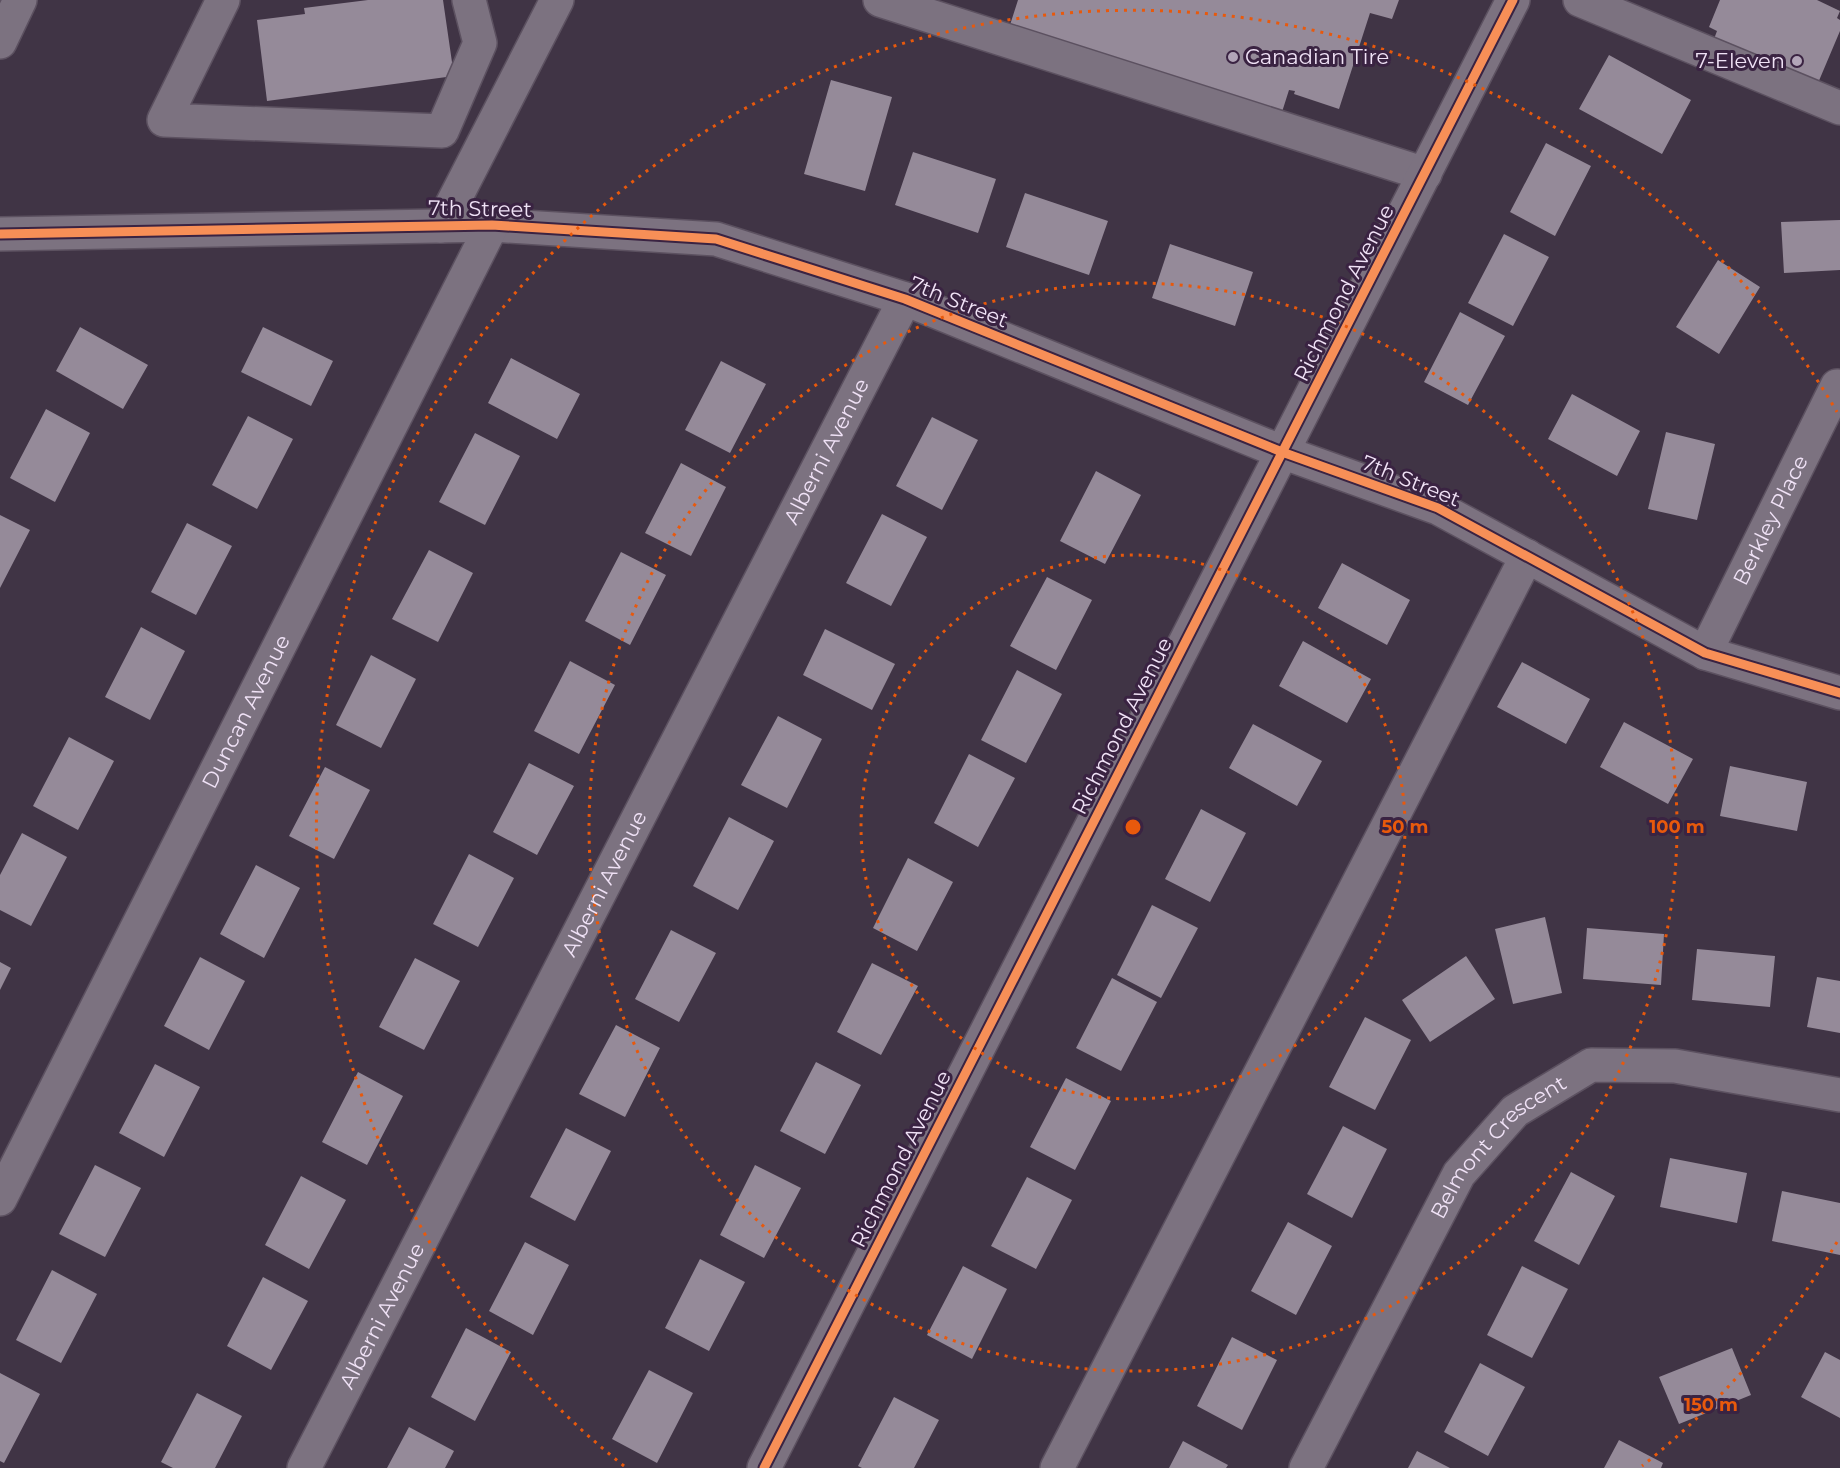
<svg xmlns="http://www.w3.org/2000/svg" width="1840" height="1468" font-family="Montserrat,sans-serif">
<rect width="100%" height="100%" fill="#403445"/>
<!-- building -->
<path fill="#958a99" d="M368,0h75l11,76 -187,25 -10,-81 48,-6 -1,-6z
M1018,0h381l-7,19 -22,-6 -31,96 -45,-15 1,-3 -6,-1 -7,22 -272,-87z
M1720,0h97l23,11 -3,7 3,2v11l-22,52 -104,-44 3,-8 -8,-4z
M1609,55l82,45 -29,54 -83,-45z
M831,80l61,17 -27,94 -61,-17z
M1546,143l45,23 -36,70 -45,-24z
M913,152l83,27 -18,54 -83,-28z
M1025,193l83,28 -19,54 -83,-28z
M1840,220v50l-56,3 -3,-51z
M1504,234l45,23 -36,69 -45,-23z
M1170,244l83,28 -18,54 -83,-28z
M1718,260l42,27 -41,67 -43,-27z
M1460,312l45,24 -37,69 -44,-23z
M80,327l68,38 -25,44 -67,-38z
M263,327l70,34 -22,45 -70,-34z
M511,358l69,36 -23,45 -69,-36z
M721,361l45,23 -36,69 -45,-23z
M1572,394l68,37 -23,45 -69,-37z
M46,409l44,24 -35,69 -45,-24z
M248,416l45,23 -36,70 -45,-24z
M932,417l46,23 -36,70 -46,-24z
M1666,432l49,12 -18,76 -49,-11z
M475,433l45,23 -35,69 -46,-23z
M681,463l45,24 -35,69 -46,-23z
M1096,471l45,24 -36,69 -45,-23z
M882,514l45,23 -36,69 -45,-23z
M0,515l30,15 -30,58z
M187,523l45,23 -36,69 -45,-23z
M429,550l44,23 -35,69 -46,-23z
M621,552l45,23 -36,70 -45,-24z
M1342,563l68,37 -23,45 -69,-37z
M1047,577l45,23 -36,70 -46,-24z
M141,627l44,24 -35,69 -45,-23z
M825,629l70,35 -23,46 -69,-35z
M1303,641l68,38 -24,44 -68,-37z
M371,655l45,24 -35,69 -45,-23z
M570,661l45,24 -36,69 -45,-23z
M1522,662l68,37 -24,45 -69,-37z
M1017,670l45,24 -36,69 -45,-23z
M778,716l44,23 -35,69 -46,-23z
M1624,722l69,37 -25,45 -68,-37z
M1253,724l69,37 -25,45 -68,-38z
M69,737l45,24 -36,69 -45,-24z
M969,754l46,24 -37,69 -44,-24z
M529,763l45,23 -37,69 -44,-23z
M1730,766l77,16 -10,49 -77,-15z
M325,767l45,23 -36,69 -45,-23z
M1201,809l45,24 -36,69 -45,-23z
M729,817l45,24 -36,69 -45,-24z
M22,833l45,24 -36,69 -31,-16v-35z
M469,854l45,24 -36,69 -45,-23z
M908,858l45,24 -36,69 -44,-23z
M256,865l44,23 -36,70 -44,-24z
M1152,905l46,23 -37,70 -44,-23z
M1545,917l17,76 -49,11 -18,-75z
M1587,928l77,6 -3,51 -78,-6z
M671,930l45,23 -37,69 -44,-23z
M1697,949l78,7 -5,51 -78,-7z
M1466,956l29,43 -65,43 -28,-42z
M200,957l45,24 -36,69 -45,-24z
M415,958l45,23 -36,69 -45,-23z
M0,962l11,6 -11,22z
M872,963l46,23 -37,69 -44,-23z
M1817,977l23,4v52l-33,-6z
M1112,978l45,24 -36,69 -45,-23z
M1365,1017l46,23 -36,70 -46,-23z
M616,1025l44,23 -35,69 -46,-23z
M816,1062l45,23 -36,69 -45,-23z
M155,1064l45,23 -36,70 -45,-24z
M358,1072l45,24 -36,69 -45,-23z
M1066,1078l45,23 -36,69 -45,-23z
M1343,1126l44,23 -35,69 -45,-24z
M566,1128l45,23 -36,70 -45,-24z
M1670,1158l77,15 -10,50 -77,-16z
M95,1165l46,23 -36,69 -46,-23z
M755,1165l46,23 -37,70 -44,-23z
M1571,1172l44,24 -36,69 -45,-24z
M301,1176l45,24 -37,69 -44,-24z
M1027,1177l45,23 -36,69 -45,-23z
M1782,1191l58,12v52l-68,-14z
M1288,1222l44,24 -36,69 -45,-24z
M525,1242l44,23 -36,70 -44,-24z
M700,1259l45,23 -36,69 -44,-23z
M963,1266l44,23 -35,70 -45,-24z
M1522,1266l46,23 -36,69 -45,-23z
M52,1270l45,24 -36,69 -45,-23z
M263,1277l45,24 -37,69 -44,-24z
M466,1328l45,24 -36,69 -44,-24z
M1232,1337l45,23 -35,70 -45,-24z
M1732,1348l19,47 -72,29 -20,-47z
M1825,1352l15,8v58l-39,-21z
M1480,1363l45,24 -37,69 -44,-24z
M649,1370l44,23 -36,70 -45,-24z
M0,1373l40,21 -36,69 -4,-2z
M197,1393l45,23 -27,52h-42l-12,-6z
M894,1397l45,23 -25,48h-52l-4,-2z
M409,1427l45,24 -9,17h-58z
M1619,1440l44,23 -2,5h-57z
M1183,1441l45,24 -2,3h-57z
M1417,1451l33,17h-42z"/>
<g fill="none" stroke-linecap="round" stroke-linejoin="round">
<!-- minor casing -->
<g stroke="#5c5160" stroke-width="36">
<g id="minor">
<path d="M223,0l-59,120 278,11 38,-88 -11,-43"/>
<path d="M880,0l545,174"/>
<path d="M1580,0l260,108"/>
<path d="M0,42l20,-42"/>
<path d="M441,226l116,-226"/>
<path d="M0,234l492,-9 224,14 189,60 377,153 156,56 267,145 135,40"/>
<path id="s1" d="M1705,653l132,-267"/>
<path id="s2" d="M0,1199l492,-974"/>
<path id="s3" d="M304,1468l601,-1169"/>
<path d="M764,1468l749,-1468"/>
<path d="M1057,1468l470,-912"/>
<path id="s4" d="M1306,1468l153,-294 56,-63 76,-46 84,1 165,29"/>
</g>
</g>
<!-- minor -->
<use href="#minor" stroke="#7c7280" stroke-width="33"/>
<!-- cycleway casing -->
<g stroke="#3a2342" stroke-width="13">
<path id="cycleway" d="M0,234l492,-9 224,14 189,60 377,153 156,56 267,145 135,40
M764,1468l749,-1468"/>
</g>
<!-- cycleway -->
<use href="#cycleway" stroke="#f78f57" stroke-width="9"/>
</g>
<!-- distance rings -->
<g fill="none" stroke="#e8590c" stroke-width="3" stroke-dasharray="3 6">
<circle cx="1133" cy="827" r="272"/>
<circle cx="1133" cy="827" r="544"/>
<path d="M1837 1242A817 817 0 0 1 1642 1466M624 1466A817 817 0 1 1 1837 412"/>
</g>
<!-- markers -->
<g fill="#b2a5b8" stroke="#3a2342" stroke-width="2">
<circle cx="1233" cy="57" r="6"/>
<circle cx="1797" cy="61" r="6"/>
</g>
<g text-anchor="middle" stroke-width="6" stroke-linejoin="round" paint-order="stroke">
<!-- poi labels -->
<g font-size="21" fill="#f0e2f6" stroke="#3a2342" text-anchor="start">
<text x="1245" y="64">Canadian Tire</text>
<text x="1785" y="68" text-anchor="end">7-Eleven</text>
</g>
<!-- street labels -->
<g font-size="21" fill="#f0e2f6" stroke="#3a2342">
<text transform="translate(480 209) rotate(1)" y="7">7th Street</text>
<text transform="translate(1344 293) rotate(-63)" y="7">Richmond Avenue</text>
<text transform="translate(959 302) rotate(22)" y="7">7th Street</text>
<text dy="7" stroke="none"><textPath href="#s3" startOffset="1143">Alberni Avenue</textPath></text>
<text transform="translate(1411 481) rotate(22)" y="7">7th Street</text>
<text dy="7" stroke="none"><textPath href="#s1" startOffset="148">Berkley Place</textPath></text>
<text dy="7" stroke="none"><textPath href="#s2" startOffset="546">Duncan Avenue</textPath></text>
<text transform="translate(1122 726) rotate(-63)" y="7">Richmond Avenue</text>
<text dy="7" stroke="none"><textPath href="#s3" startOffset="657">Alberni Avenue</textPath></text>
<text dy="7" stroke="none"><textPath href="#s4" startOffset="378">Belmont Crescent</textPath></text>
<text transform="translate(901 1159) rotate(-63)" y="7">Richmond Avenue</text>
<text dy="7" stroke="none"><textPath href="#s3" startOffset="171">Alberni Avenue</textPath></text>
</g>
</g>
<circle cx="1133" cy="827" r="9" fill="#e8590c" stroke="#3a2342" stroke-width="3"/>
<g font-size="18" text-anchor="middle" font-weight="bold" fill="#e8590c" stroke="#3a2342" stroke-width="6" stroke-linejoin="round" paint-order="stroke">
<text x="1405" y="833">50 m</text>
<text x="1677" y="833">100 m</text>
<text x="1711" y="1411">150 m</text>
</g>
</svg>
